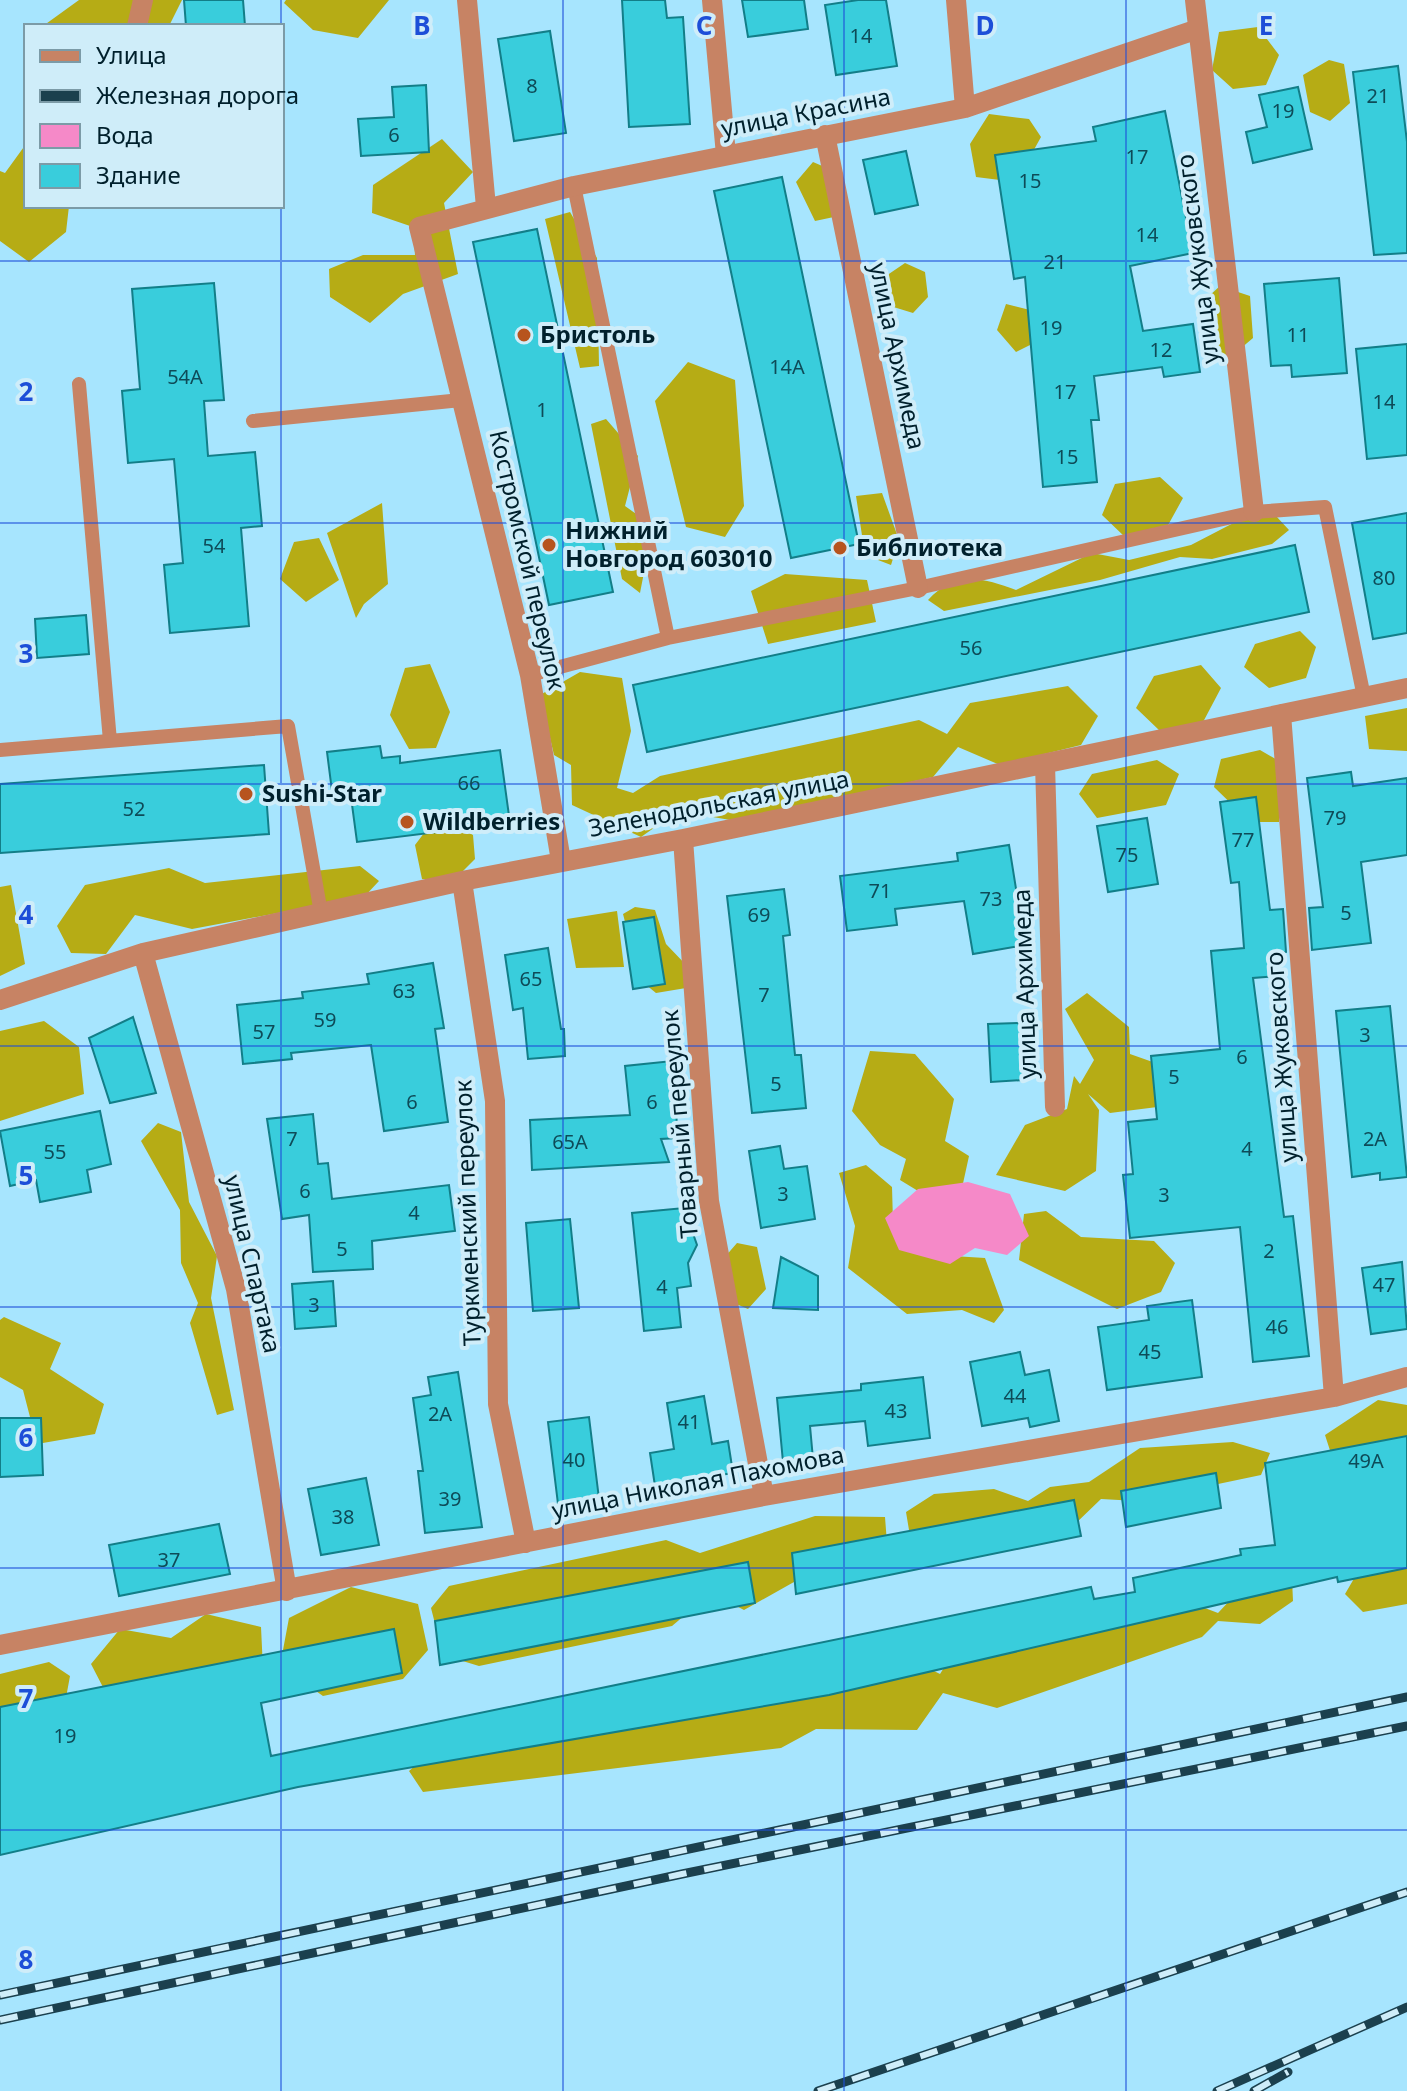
<svg xmlns="http://www.w3.org/2000/svg" width="1407" height="2091" font-family="'Noto Sans',sans-serif">
<rect width="100%" height="100%" fill="#a7e5fe"/>
<!-- forest -->
<path fill="#b6ac15" d="M79,0h103l-13,26h-126z
M286,0h103l-31,38 -45,-8 -29,-27z
M1258,27l21,28 -13,30 -33,4 -21,-19 7,-38z
M1329,60l15,4 6,39 -20,18 -20,-9 -7,-37z
M989,114l40,5 12,18 -25,45 -40,-5 -6,-33z
M442,139l31,33 -29,31 14,71 -55,20 -33,29 -40,-26 -1,-28 34,-14h52l-2,-28 -41,-14 1,-28z
M26,144v62h43l-3,26 -37,30 -29,-21v-70l5,2z
M813,162l28,12 7,40 -33,7 -19,-39z
M570,212l27,46 2,108 -19,2 -35,-149z
M905,263l20,9 3,25 -15,16 -26,-8 -4,-27z
M1220,286l30,10 3,42 -26,22 -24,-20 -6,-33z
M1006,304l32,8 2,28 -24,12 -19,-22z
M688,362l47,18 9,126 -19,31 -39,-10 -31,-126z
M606,419l32,37 -13,50 28,20 -13,67 -18,-14 -31,-155z
M1160,477l23,21 -16,29 -42,10 -23,-22 13,-31z
M882,493l17,47 -8,25 -26,-10 -9,-59z
M382,503l6,81 -24,20 -8,14 -29,-85z
M1276,516l13,14 -17,14 -60,15 -32,-2 -80,23 -156,31 -16,-11c26,-29 54,-23 88,-10l76,-37 37,7 62,-15 54,-28z
M319,538l20,42 -33,22 -26,-23 14,-37z
M785,574l82,6 9,42 -108,22 -17,-53z
M1300,631l16,16 -10,31 -37,10 -25,-21 11,-23z
M430,664l20,48 -14,36 -27,1 -19,-34 15,-47z
M1201,665l20,23 -19,36 -42,7 -24,-23 18,-32z
M580,672l42,6 9,53 -14,57 16,5 27,-17 259,-56 28,14 23,-31 98,-17 30,30 -17,29 -81,20 -42,-18 -25,30 -197,44 -58,-10 -37,26 -69,-32 -1,-40 -17,-10 -14,-60z
M1407,708v43l-38,-2 -4,-33z
M1260,750l19,11v61h-29l-36,-35 7,-28z
M1157,760l22,14 -13,31 -69,13 -18,-24 13,-20z
M437,816l36,19 2,24 -23,23 -30,-3 -7,-34z
M360,866l19,15 -15,16 -172,32 -57,-14 -29,39 -35,-1 -14,-27 28,-41 84,-17 36,15z
M11,885l14,79 -25,12v-89z
M635,907l20,3 11,34 22,23 -2,21 -30,5 -16,-13 -17,-66z
M617,911l7,56 -48,1 -9,-49z
M1087,993l42,34 1,27 34,12 9,39 -63,8 -22,-19 11,16 -3,61 -31,20 -69,-16 29,-50 42,-16 7,-33 6,8 14,-24 -29,-51z
M44,1021l35,26 5,47 -84,27v-90z
M870,1051l45,3 39,45 -9,42 24,15 -7,32 -39,6 -23,-14 6,-21 -26,-14 -28,-34z
M158,1123l23,9 8,70 28,54 -6,42 23,112 -17,5 -27,-92 8,-20 -17,-40 -1,-53 -39,-69z
M866,1165l26,22 1,35 28,32 64,4 19,52 -10,13 -32,-13 -55,4 -59,-46 7,-42 -16,-53z
M1046,1211l35,26 73,4 21,22 -14,29 -44,17 -98,-49 5,-46z
M737,1243l20,4 9,42 -18,20 -19,-8 -5,-43z
M4,1317l57,26 -11,26 54,35 -9,30 -58,10 -14,-54 -23,-13v-57z
M1378,1400l29,5v64l-70,3 -12,-37z
M1233,1442l37,11 -9,22 -124,26 -36,-2 -27,26 -164,11 -4,-24 28,-18 60,-5 34,12 22,-14 39,-5 51,-34z
M815,1516l70,1 2,26 -54,17 -89,50 -33,-17 -39,33 -193,40 -36,-11 -12,-47 18,-22 217,-46 34,13z
M1407,1559v45l-44,8 -18,-18 14,-24z
M1292,1579l1,22 -33,23 -42,-3 -16,16 -205,71 -54,-15 -26,37 -101,-1 -35,19 -358,44 -14,-21 21,-18 484,-92 26,13 17,-27 232,-45 29,11 31,-33z
M351,1587l67,17 10,46 -25,29 -80,17 -43,-30 9,-48z
M206,1614l55,13 2,42 -142,53 -30,-58 29,-35 51,9z
M49,1662l21,14 -12,65 -58,9v-76z"/>
<!-- water -->
<path fill="#f589c8" d="M968,1182l42,12 19,42 -22,19 -32,-7 -25,16 -51,-14 -14,-32 33,-29z"/>
<!-- building -->
<path fill="#39cddc" stroke="#127e88" stroke-width="2" d="M184,0h59l2,26h-59z
M622,0h43l2,18 16,-1 7,107 -61,3z
M742,0h62l4,29 -60,8z
M858,0h28l11,66 -61,9 -11,-70z
M550,31l16,102 -52,8 -16,-102z
M1398,66l9,76v111l-33,2 -21,-183z
M426,85l3,67 -68,4 -3,-37 36,-2 -2,-30z
M1298,87l14,62 -59,14 -7,-31 21,-5 -8,-32z
M1165,111l28,142 -63,13 13,65 50,-7 7,48 -36,5 -2,-10 -68,9 5,44h-8l6,62 -54,5 -18,-210 -11,2 -19,-124 101,-14 -3,-14z
M906,151l12,54 -43,9 -12,-54z
M782,177l77,367 -68,14 -77,-367z
M537,229l76,363 -64,13 -76,-363z
M1339,278l8,95 -55,4 -1,-12 -20,1 -7,-82z
M214,283l10,117 -20,1 4,55 47,-4 7,74 -21,2 8,98 -79,7 -6,-68 19,-2 -9,-104 -46,4 -6,-72 18,-2 -8,-100z
M1407,344v111l-40,4 -11,-110z
M1407,513v120l-34,6 -21,-116z
M1295,545l14,67 -662,140 -14,-67z
M86,615l3,39 -52,4 -2,-39z
M380,746l2,12 18,-2v7l100,-13 10,73 -153,19 -6,-45 -18,2 -6,-47z
M264,765l5,69 -269,19v-69z
M1351,772l2,14 54,-8v77l-46,7 10,81 -59,7 -3,-42 14,-1 -16,-129z
M1256,797l14,113 13,-1 3,43 -7,1 1,23 -27,2 31,239 9,-1 16,140 -56,6 -13,-135 -110,11 -7,-63 10,-1 -5,-52 29,-3 -6,-63 69,-7 -9,-98 33,-3 -5,-66 -8,1 -11,-81z
M1147,818l11,66 -50,8 -11,-66z
M1009,845l16,100 -52,9 -9,-53 -69,8 2,16 -50,6 -7,-55 118,-15 -1,-8z
M784,889l6,46 -7,1 12,119h6l5,53 -54,5 -25,-217z
M654,917l11,67 -32,5 -10,-67z
M548,948l13,81h3l1,27 -37,3 -5,-51 -10,2 -8,-55z
M433,963l11,65 -9,1 13,93 -64,9 -13,-86 -80,8 1,6 -49,5 -6,-59 66,-7 -1,-6 67,-8 -2,-10z
M1390,1006l17,171 -27,3v-7l-28,4 -16,-166z
M133,1017l23,76 -46,10 -21,-65z
M1021,1023l2,57 -32,2 -3,-58z
M672,1061l6,77 -17,1 8,23 -137,8 -2,-50 100,-5 -5,-49z
M100,1111l11,53 -24,6 4,22 -51,10 -4,-22 -26,6 -10,-55z
M313,1114l5,50 10,-1 4,36 117,-14 6,46 -83,10 1,28 -60,3 -4,-57 -27,4 -15,-100z
M780,1146l4,23 23,-3 8,53 -54,9 -12,-77z
M684,1208l13,37 -9,18 3,23 -14,2 4,39 -37,4 -12,-118z
M570,1219l9,89 -46,3 -7,-88z
M781,1257l37,19v34l-45,-2z
M1402,1262l5,67 -36,5 -9,-66z
M333,1281l3,45 -41,3 -3,-45z
M1192,1300l10,77 -95,13 -9,-63 51,-7 -2,-14z
M1020,1352l5,23 24,-5 10,51 -29,6 -2,-9 -46,8 -12,-64z
M458,1372l24,155 -57,6 -7,-62h5l-10,-73 18,-3 -3,-18z
M923,1377l7,61 -62,8 -3,-25 -55,5 3,33 -30,3 -6,-64 84,-8v-6z
M704,1396l8,48 16,-3 5,32 -78,13 -5,-33 24,-4 -7,-46z
M589,1417l10,82 -41,5 -10,-82z
M0,1418h41l2,57 -43,2z
M1407,1436v132l-69,14 -1,-5 -508,118 -531,92 -298,68v-148l394,-78 8,44 -141,30 10,53 820,-169 3,12 41,-7 -2,-14 108,-23 -1,-6 35,-4 -10,-82z
M1216,1473l5,35 -95,19 -5,-36z
M366,1478l13,67 -58,10 -13,-66z
M1074,1500l7,36 -285,58 -4,-41z
M219,1524l11,50 -111,22 -10,-51z
M748,1562l7,41 -315,62 -5,-44z"/>
<g fill="none" stroke-linecap="round" stroke-linejoin="round">
<!-- lane -->
<path stroke="#c78364" stroke-width="14" d="M574,186l94,452
M79,384l31,357
M253,421l208,-21
M530,675l138,-37 250,-50 336,-76 71,-5 39,190
M0,750l288,-24 33,187"/>
<!-- street -->
<path stroke="#c78364" stroke-width="20" d="M467,0l19,207
M712,0l14,155
M956,0l9,108
M1195,0l59,512
M137,26l6,-26
M825,135l93,453
M1281,714l53,683
M1045,764l10,343
M683,839l26,362 55,295
M561,861l-31,-186 -111,-448 155,-41 391,-78 233,-79
M462,881l33,220 3,303 28,139
M143,953l93,336 51,302
M0,1000l143,-47 319,-72 221,-42 724,-151
M0,1645l764,-149 570,-99 73,-20"/>
<!-- rail casing -->
<g stroke="#1b404e" stroke-width="9">
<path id="rail" d="M0,1995l1407,-298
M0,2020l682,-146 725,-148
M818,2091l589,-199
M1217,2091l190,-84
M1254,2091l34,-19"/>
</g>
<!-- rail -->
<use href="#rail" stroke="#cfedf9" stroke-width="6" stroke-dasharray="18" stroke-linecap="butt"/>
</g>
<!-- grid -->
<path fill="none" stroke="#1d4ed8" stroke-width="2" stroke-opacity="0.55" d="M281,0v26M563,0v2091M844,0v2091M1126,0v2091M281,206v1885M0,261h1407M0,523h1407M0,784h1407M0,1046h1407M0,1307h1407M0,1568h1407M0,1830h1407"/>
<!-- markers -->
<g fill="#b7541e" stroke="#cfedf9" stroke-width="3">
<circle cx="524" cy="335" r="8"/>
<circle cx="549" cy="545" r="8"/>
<circle cx="840" cy="548" r="8"/>
<circle cx="246" cy="794" r="8"/>
<circle cx="407" cy="822" r="8"/>
</g>
<g text-anchor="middle" stroke-width="8" stroke-linejoin="round" paint-order="stroke">
<!-- number labels -->
<g font-size="20" fill="#0e4b58">
<text x="861" y="43">14</text>
<text x="532" y="93">8</text>
<text x="1378" y="103">21</text>
<text x="1283" y="118">19</text>
<text x="394" y="142">6</text>
<text x="1137" y="164">17</text>
<text x="1030" y="188">15</text>
<text x="1147" y="242">14</text>
<text x="1055" y="269">21</text>
<text x="1051" y="335">19</text>
<text x="1298" y="342">11</text>
<text x="1161" y="357">12</text>
<text x="787" y="374">14А</text>
<text x="185" y="384">54А</text>
<text x="1065" y="399">17</text>
<text x="1384" y="409">14</text>
<text x="542" y="417">1</text>
<text x="1067" y="464">15</text>
<text x="214" y="553">54</text>
<text x="1384" y="585">80</text>
<text x="971" y="655">56</text>
<text x="469" y="790">66</text>
<text x="134" y="816">52</text>
<text x="1335" y="825">79</text>
<text x="1243" y="847">77</text>
<text x="1127" y="862">75</text>
<text x="880" y="898">71</text>
<text x="991" y="906">73</text>
<text x="1346" y="920">5</text>
<text x="759" y="922">69</text>
<text x="531" y="986">65</text>
<text x="404" y="998">63</text>
<text x="764" y="1002">7</text>
<text x="325" y="1027">59</text>
<text x="264" y="1039">57</text>
<text x="1365" y="1042">3</text>
<text x="1242" y="1064">6</text>
<text x="1174" y="1084">5</text>
<text x="776" y="1091">5</text>
<text x="412" y="1109">6</text>
<text x="652" y="1109">6</text>
<text x="292" y="1146">7</text>
<text x="1375" y="1146">2А</text>
<text x="570" y="1149">65А</text>
<text x="1247" y="1156">4</text>
<text x="55" y="1159">55</text>
<text x="305" y="1198">6</text>
<text x="783" y="1201">3</text>
<text x="1164" y="1202">3</text>
<text x="414" y="1220">4</text>
<text x="342" y="1256">5</text>
<text x="1269" y="1258">2</text>
<text x="1384" y="1292">47</text>
<text x="662" y="1294">4</text>
<text x="314" y="1312">3</text>
<text x="1277" y="1334">46</text>
<text x="1150" y="1359">45</text>
<text x="1015" y="1403">44</text>
<text x="896" y="1418">43</text>
<text x="440" y="1421">2А</text>
<text x="689" y="1429">41</text>
<text x="574" y="1467">40</text>
<text x="1366" y="1468">49А</text>
<text x="450" y="1506">39</text>
<text x="343" y="1524">38</text>
<text x="169" y="1567">37</text>
<text x="65" y="1743">19</text>
</g>
<!-- street labels -->
<g font-size="24" fill="#00202c" stroke="#cfedf9">
<text transform="translate(806 113) rotate(-11)" y="8">улица Красина</text>
<text transform="translate(1198 259) rotate(-97)" y="8">улица Жуковского</text>
<text transform="translate(897 356) rotate(78)" y="8">улица Архимеда</text>
<text transform="translate(527 560) rotate(77)" y="8">Костромской переулок</text>
<text transform="translate(719 804) rotate(-11)" y="8">Зеленодольская улица</text>
<text transform="translate(1025 984) rotate(-92)" y="8">улица Архимеда</text>
<text transform="translate(1282 1057) rotate(-94)" y="8">улица Жуковского</text>
<text transform="translate(680 1124) rotate(-95)" y="8">Товарный переулок</text>
<text transform="translate(468 1213) rotate(-92)" y="8">Туркменский переулок</text>
<text transform="translate(252 1264) rotate(77)" y="8">улица Спартака</text>
<text transform="translate(698 1483) rotate(-11)" y="8">улица Николая Пахомова</text>
</g>
<!-- poi labels -->
<g font-size="24" font-weight="bold" fill="#00202c" stroke="#cfedf9" text-anchor="start">
<text x="540" y="343">Бристоль</text>
<text x="565" y="539">Нижний<tspan x="565" dy="28">Новгород 603010</tspan></text>
<text x="856" y="556">Библиотека</text>
<text x="262" y="802">Sushi-Star</text>
<text x="423" y="830">Wildberries</text>
</g>
</g>
<g font-size="26" text-anchor="middle" font-weight="bold" fill="#1d4ed8" stroke="#cfedf9" stroke-width="8" stroke-linejoin="round" paint-order="stroke">
<text x="422" y="35">B</text>
<text x="704" y="35">C</text>
<text x="985" y="35">D</text>
<text x="1266" y="35">E</text>
<text x="26" y="401">2</text>
<text x="26" y="663">3</text>
<text x="26" y="924">4</text>
<text x="26" y="1185">5</text>
<text x="26" y="1447">6</text>
<text x="26" y="1708">7</text>
<text x="26" y="1969">8</text>
</g>
<!-- legend -->
<rect x="24" y="24" width="260" height="184" fill="#cfedf9" stroke="#7c9ba7" stroke-width="2"/>
<rect x="40" y="50" width="40" height="12" fill="#c78364" stroke="#7c9ba7" stroke-width="2"/>
<text x="96" y="64" font-size="24" fill="#00202c">Улица</text>
<rect x="40" y="90" width="40" height="12" fill="#1b404e" stroke="#7c9ba7" stroke-width="2"/>
<text x="96" y="104" font-size="24" fill="#00202c">Железная дорога</text>
<rect x="40" y="124" width="40" height="24" fill="#f589c8" stroke="#7c9ba7" stroke-width="2"/>
<text x="96" y="144" font-size="24" fill="#00202c">Вода</text>
<rect x="40" y="164" width="40" height="24" fill="#39cddc" stroke="#7c9ba7" stroke-width="2"/>
<text x="96" y="184" font-size="24" fill="#00202c">Здание</text>
</svg>
